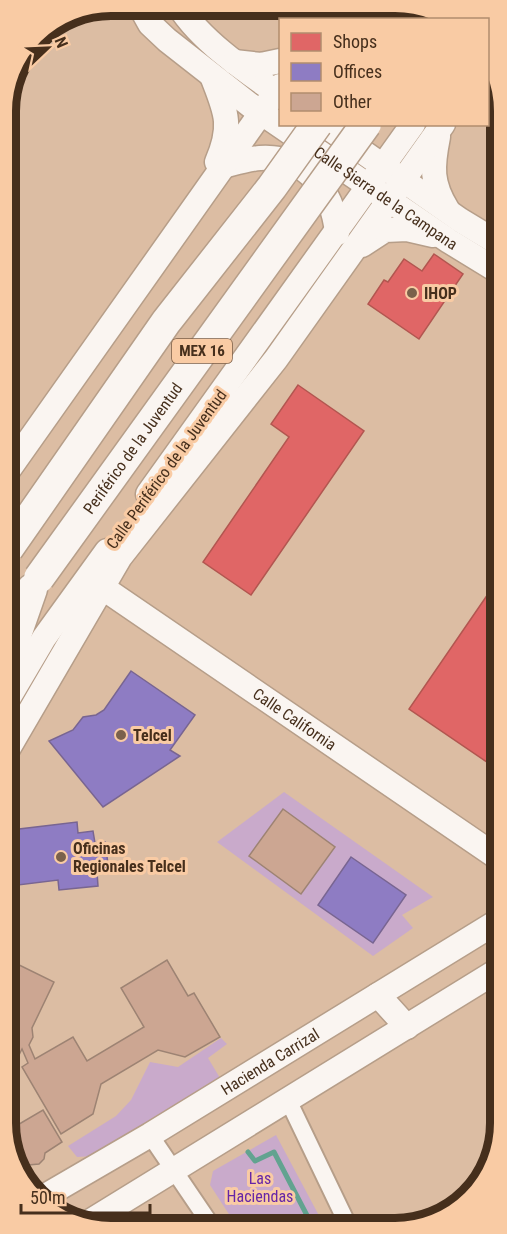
<svg xmlns="http://www.w3.org/2000/svg" width="507" height="1234" font-family="'Roboto Condensed',sans-serif">
<rect width="100%" height="100%" fill="#dcbda3"/>
<!-- green -->
<path fill="#c9aacb" d="M284,792l149,105 -31,18 11,13 -40,28 -156,-114z
M221,1038l6,6 -19,14 12,20 -126,78 -17,1 -9,-11 48,-30 15,-16 19,-38 28,5z
M276,1135l48,90h-88l-26,-40 3,-14z"/>
<!-- shops -->
<path fill="#e06666" stroke="#b25650" stroke-width="1.5" d="M434,254l29,20 -44,65 -51,-35 16,-24 4,2 16,-23 18,12z
M298,385l66,46 -113,164 -48,-33 86,-125 -18,-13z
M499,578l1,193 -91,-62z"/>
<!-- offices -->
<path fill="#8e7cc3" stroke="#786591" stroke-width="1.5" d="M131,671l64,44 -25,35 10,6 -77,51 -54,-66 24,-11 10,-13 13,-2 8,-5z
M77,822l1,11 15,-2 2,12 10,-1 4,29 -12,1 1,14 -39,4 -1,-10 -40,5 -7,-55z
M351,857l55,38 -33,48 -55,-38z"/>
<g fill="none" stroke-linecap="round" stroke-linejoin="round">
<!-- stream -->
<path stroke="#62a390" stroke-width="5" d="M248,1152l7,9 19,-9 38,73"/>
</g>
<!-- building -->
<path fill="#cca692" stroke="#9d8373" stroke-width="1.5" d="M283,809l52,38 -34,47 -52,-38z
M9,960l45,22 -22,46 1,9 -4,8 6,14 38,-22 14,24 57,-34 -23,-39 46,-28 21,36 6,-3 26,44 -35,20 -27,-7 -57,34 -8,30 -32,20 -39,-67 6,-4 -6,-14 -9,18 -4,-2z
M43,1110l19,32 -17,11 -1,6 -5,5 -11,1 -7,4 -11,-19 -1,-20z"/>
<g fill="none" stroke-linecap="round" stroke-linejoin="round">
<!-- street casing -->
<g stroke="#b69e89" stroke-width="20">
<path id="street" d="M288,1100l60,125
M150,1135l61,90"/>
</g>
<!-- secondary casing -->
<g stroke="#b69e89" stroke-width="27">
<g id="secondary">
<path id="s1" d="M140,6l10,18 17,16 83,65 199,136 49,30"/>
<path d="M179,6c22,35 68,66 101,89"/>
<path d="M327,20l8,-12"/>
<path d="M234,62l27,3 19,-4"/>
<path d="M212,76c14,36 21,49 5,86"/>
<path d="M323,124l137,96 38,23"/>
<path d="M438,137c-6,30 -7,46 9,72"/>
<path d="M223,166c12,-3 25,-7 37,-8 46,-3 73,33 77,75"/>
<path d="M362,245l23,-15 22,-1 26,6"/>
<path d="M7,472l273,-386"/>
<path d="M148,494l265,-370"/>
<path id="s2" d="M90,579l410,280"/>
<path d="M8,699l36,-61 63,-87"/>
<path d="M8,749l112,-192 156,-198 167,-235"/>
<path d="M378,995l29,32"/>
<path id="s3" d="M40,1199l110,-64 350,-215"/>
<path d="M86,1224l414,-255"/>
</g>
</g>
<!-- highway casing -->
<g stroke="#b69e89" stroke-width="33">
<path id="highway" d="M387,20l7,-12
M435,20l1,-2
M8,658l24,-69"/>
</g>
<!-- street -->
<use href="#street" stroke="#faf5f1" stroke-width="16"/>
<!-- secondary -->
<use href="#secondary" stroke="#faf5f1" stroke-width="24"/>
<!-- highway -->
<use href="#highway" stroke="#faf5f1" stroke-width="30"/>
<!-- highway-bridge casing -->
<g stroke="#b69e89" stroke-width="33" stroke-linecap="butt">
<g id="highway-bridge">
<path d="M8,549l158,-227 106,-135 45,-63"/>
<path id="s4" d="M39,578l327,-454"/>
</g>
</g>
<!-- highway-bridge -->
<use href="#highway-bridge" stroke="#faf5f1" stroke-width="30"/>
</g>
<!-- markers -->
<g fill="#7a614b" stroke="#f9cba4" stroke-width="2">
<circle cx="412" cy="293" r="6"/>
<circle cx="121" cy="735" r="6"/>
<circle cx="61" cy="857" r="6"/>
</g>
<g text-anchor="middle" stroke-width="6" stroke-linejoin="round" paint-order="stroke">
<!-- shield labels -->
<rect fill="#f9cba4" stroke="#7c5e45" stroke-width="1.5" x="172" y="339" width="60" height="24" rx="4.5"/>
<g font-size="15" font-weight="bold" fill="#462f1c">
<text x="202" y="356">MEX 16</text>
</g>
<!-- street labels -->
<g font-size="16" fill="#462f1c" stroke="#f9cba4">
<text dy="6" stroke="none"><textPath href="#s1" startOffset="314">Calle Sierra de la Campana</textPath></text>
<text dy="6" stroke="none"><textPath href="#s4" startOffset="160">Periférico de la Juventud</textPath></text>
<text transform="translate(166 469) rotate(-54)" y="6">Calle Periférico de la Juventud</text>
<text dy="6" stroke="none"><textPath href="#s2" startOffset="248">Calle California</textPath></text>
<text dy="6" stroke="none"><textPath href="#s3" startOffset="268">Hacienda Carrizal</textPath></text>
</g>
<!-- poi labels -->
<g font-size="16" font-weight="bold" fill="#462f1c" stroke="#f9cba4" text-anchor="start">
<text x="424" y="299">IHOP</text>
<text x="133" y="741">Telcel</text>
<text x="73" y="854">Oficinas<tspan x="73" dy="18">Regionales Telcel</tspan></text>
</g>
<!-- park labels -->
<g font-size="16" fill="#6626a7" stroke="#f9cba4">
<text x="260" y="1184">Las<tspan x="260" dy="18">Haciendas</tspan></text>
</g>
</g>
<!-- crop -->
<path d="M0 0H507V1234H0ZM111 16H395A95 95 0 0 1 490 111V1123A95 95 0 0 1 395 1218H111A95 95 0 0 1 16 1123V111A95 95 0 0 1 111 16Z" fill="#f9cba4" fill-rule="evenodd"/>
<path fill="none" stroke="#462f1c" stroke-width="8" d="M111 16H395A95 95 0 0 1 490 111V1123A95 95 0 0 1 395 1218H111A95 95 0 0 1 16 1123V111A95 95 0 0 1 111 16Z"/>
<!-- legend -->
<rect x="279" y="18" width="210" height="108" fill="#f9cba4" stroke="#b18d6e" stroke-width="1.5"/>
<rect x="291" y="33" width="30" height="18" fill="#e06666" stroke="#b18d6e" stroke-width="1.5"/>
<text x="333" y="48" font-size="18" fill="#462f1c">Shops</text>
<rect x="291" y="63" width="30" height="18" fill="#8e7cc3" stroke="#b18d6e" stroke-width="1.5"/>
<text x="333" y="78" font-size="18" fill="#462f1c">Offices</text>
<rect x="291" y="93" width="30" height="18" fill="#cca692" stroke="#b18d6e" stroke-width="1.5"/>
<text x="333" y="108" font-size="18" fill="#462f1c">Other</text>
<!-- north arrow -->
<g transform="translate(48 48) rotate(67)" stroke="#f9cba4" stroke-width="4.5" paint-order="stroke">
<path d="M0-4.5L10 22L0 15L-10 22Z" fill="#462f1c"/>
<text y="-9" font-size="16" font-weight="bold" text-anchor="middle" fill="#462f1c">N</text>
</g>
<!-- scale -->
<path d="M21 1204v9h129v-9" fill="none" stroke="#462f1c" stroke-width="3"/>
<text x="30" y="1204" font-size="18" fill="#462f1c" stroke="#f9cba4" stroke-width="4.5" paint-order="stroke">50 m</text>
</svg>
